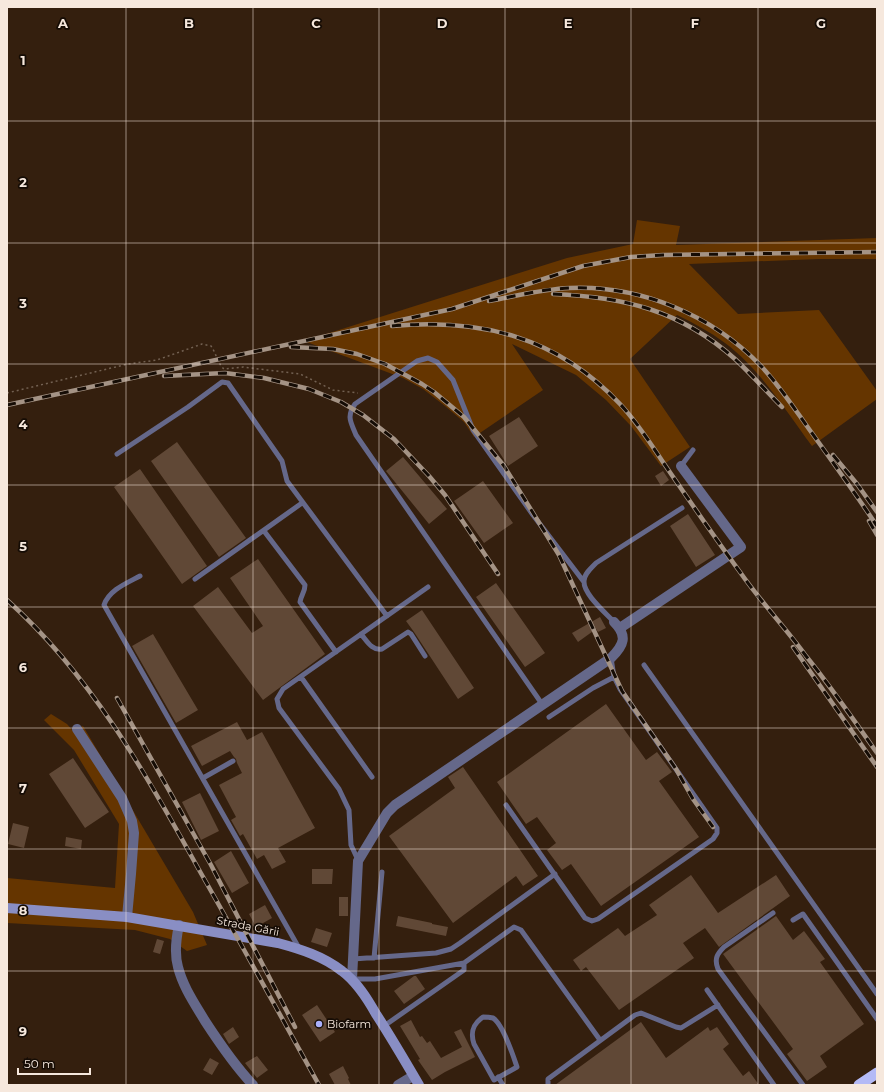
<svg xmlns="http://www.w3.org/2000/svg" width="884" height="1092" font-family="Montserrat,sans-serif">
<rect width="100%" height="100%" fill="#341f0e"/>
<!-- green -->
<path fill="#653500" d="M637,220l43,6 -4,19 201,-7v21h-58l-130,5 49,50 81,-4 58,81v8l-65,47c-26,-35 -52,-77 -87,-103 -15,-11 -31,-20 -48,-28l-47,44 60,88 -29,19 -30,-40 -25,-26 -30,-25 -64,-31 31,46 -69,47 -10,-15 -19,-16 -22,-17 -20,-11 -99,-37 263,-83 66,-14z
M51,714l16,10 6,7 10,-5 110,186 14,33 -20,6 -17,-12 -35,-9 -128,-7v-45l108,10 4,-64 -45,-74 -30,-30z"/>
<!-- building -->
<path fill="#604836" d="M519,417l19,29 -30,20 -19,-30z
M177,442l69,96 -27,19 -68,-96z
M403,457l44,52 -18,15 -43,-53z
M140,469l67,97 -25,18 -68,-97z
M663,471l6,9 -8,6 -6,-10z
M483,481l30,42 -29,20 -30,-42z
M688,514l27,41 -19,12 -26,-41z
M258,559l67,95 -62,46 -70,-94 25,-19 34,46 11,-7 -33,-48z
M496,583l49,70 -20,14 -49,-70z
M422,610l52,78 -16,11 -44,-67 -8,-11z
M600,617l6,11 -8,4 -2,-3 -18,13 -6,-9z
M153,634l45,76 -22,13 -44,-77z
M606,704l40,56 11,-8 15,20 -13,9 40,56 -98,69 -30,-42 -9,6 -15,-20 9,-7 -19,-26 -11,7 -29,-42z
M237,722l10,18 15,-8 53,96 -37,20 8,14 -14,7 -8,-14 -7,4 -14,-25 -3,2 -9,-16 5,-3 -17,-32 23,-12 -5,-10 -1,-4 -2,-2 -4,-6 -28,15 -11,-20z
M73,758l36,54 -24,16 -36,-54z
M463,767l75,109 -15,10 -7,-10 -63,47 -64,-87 66,-48 -7,-11z
M200,793l19,38 -18,9 -19,-38z
M13,823l16,4 -5,21 -16,-4z
M66,837l16,3 -1,9 -16,-3z
M231,851l18,32 -17,10 -18,-31z
M312,869h21l-1,15h-20z
M691,875l27,38 58,-38 14,21 -71,51 -14,-19 -22,15 11,15 -75,52 -33,-43 -5,4 -8,-11 45,-32 7,8 32,-21 -8,-10z
M339,897h9v19h-9z
M265,905l7,13 -16,9 -7,-13z
M398,916l34,7v1l16,3 -2,9 -50,-10z
M776,916l17,24 11,-9 21,28 -5,3 44,62 -44,32 7,11 -20,14 -20,-27 6,-5 -70,-95z
M316,928l16,5 -5,14 -16,-5z
M157,939l7,2 -4,13 -7,-2z
M414,976h2l9,13 -21,15 -10,-13z
M317,1005l18,27 -15,10 -18,-27z
M411,1020l9,17 2,-1 5,7 3,-2 11,17 21,-11 -8,-15 7,-3 14,28 -30,15 -13,8 -14,-20 2,-1 -20,-33z
M641,1022l25,36 42,-31 2,4 7,-4 12,17 -6,5 20,27 6,-5 10,14h-204z
M233,1027l6,10 -10,7 -6,-10z
M257,1056l11,14 -11,8 -12,-15z
M210,1058l9,5 -7,12 -9,-5z
M343,1066l6,12 -1,1 3,6h-16l-6,-11z"/>
<g fill="none" stroke-linecap="round" stroke-linejoin="round">
<!-- path -->
<path stroke="#736152" stroke-width="1.5" stroke-dasharray="2 3" stroke-linecap="butt" d="M7,393l121,-29 29,-4 45,-16 9,2c5,7 7,18 13,23l19,-2 57,7 33,16 25,3"/>
<!-- service -->
<path stroke="#65688a" stroke-width="5" d="M117,454l71,-47 34,-25 6,1 54,78 5,20 100,135
M681,466l12,-16
M264,531l41,54c0,7 -4,10 -5,17l36,50
M140,576c-13,7 -31,14 -36,29l195,343
M195,579l107,-76
M614,622c-8,-9 -31,-28 -30,-41 0,-7 7,-13 12,-18l86,-55
M361,634c6,7 11,17 21,15l26,-17 3,2 14,22
M644,665l233,329
M301,677l71,100
M542,704l-186,-269c-5,-13 -10,-18 -1,-31l62,-43 11,-3 9,4 16,18 20,50 60,85 51,67
M549,717l44,-29 21,-11
M203,778l30,-17
M506,805l79,113 7,3 6,-2 115,-80 4,-6v-5l-97,-139 -6,-12 -3,-19
M358,860l-7,-15 -2,-35 -10,-21 -60,-81 -2,-9 6,-10 145,-102
M773,913l-49,34c-7,7 -10,12 -6,22l85,116
M793,920l10,-6 74,105
M374,958l8,-86
M353,959l83,-6 15,-4 9,-6 95,-69
M352,979h23l89,-16
M707,990l67,95
M483,1017c4,0 6,0 10,1 10,6 20,37 24,49l-23,13 -20,-36c-4,-12 -1,-20 9,-27z
M384,1026l80,-56v-7l50,-36 7,3 79,110
M498,1077l5,8
M548,1085v-6l87,-64 6,-2 35,14 5,1 37,-23"/>
<!-- minor -->
<path stroke="#65688a" stroke-width="10" d="M620,628l121,-81 -60,-81
M77,729l45,69 10,23 2,12 -3,41 -4,43
M179,925c-3,14 -5,28 -1,42 5,20 17,37 27,54 15,23 30,45 48,64
M352,979l6,-118 29,-48 8,-8 216,-147c13,-13 17,-22 3,-36
M398,1085l15,-9"/>
<!-- secondary -->
<path stroke="#898ec4" stroke-width="10" d="M7,908l120,9 151,26c22,6 45,13 64,28 15,11 25,27 34,43 15,23 29,47 43,71"/>
<!-- trunk -->
<path stroke="#b4baf6" stroke-width="11" d="M859,1085l18,-12"/>
<!-- rail casing -->
<g stroke="#a49385" stroke-width="4.5">
<path id="rail" d="M553,294c71,3 127,16 182,65 16,15 31,32 47,48
M489,301c27,-5 54,-12 81,-13 71,-3 142,27 191,78 18,19 33,42 48,63 23,32 46,64 68,97
M392,326c90,-8 165,11 228,78 18,19 32,42 47,64 24,35 48,70 73,104 20,29 45,55 66,84 25,31 48,64 71,97
M291,347l42,2 24,5 28,10 37,20 12,8 30,25 40,49 55,89 63,136 54,78 17,30 20,28
M164,376l61,-3 39,5 45,11 32,13 22,13 31,24 35,37 16,19 53,79
M7,405l445,-96 131,-43 48,-9 32,-2 214,-3
M833,455l24,29 20,28
M869,521l8,14
M7,600c83,74 138,172 191,268 41,72 81,145 121,217
M793,647l84,120
M117,698l94,167 84,162"/>
</g>
<!-- rail -->
<use href="#rail" stroke="#150c05" stroke-width="3" stroke-dasharray="9" stroke-linecap="butt"/>
</g>
<!-- grid -->
<path fill="none" stroke="#f6e8dd" stroke-width="1" stroke-opacity="0.55" d="M126,7v1078M253,7v1078M379,7v1078M505,7v1078M631,7v1078M758,7v1078M7,121h870M7,243h870M7,364h870M7,485h870M7,607h870M7,728h870M7,849h870M7,971h870"/>
<!-- markers -->
<circle fill="#a9b0fc" stroke="#150c05" stroke-width="1.5" cx="319" cy="1024" r="4"/>
<g text-anchor="middle" stroke-width="3.5" stroke-linejoin="round" paint-order="stroke">
<!-- street labels -->
<g font-size="11" fill="#f6e8dd" stroke="#150c05">
<text transform="translate(248 926) rotate(11)" y="4">Strada Gării</text>
</g>
<!-- poi labels -->
<g font-size="11" fill="#f6e8dd" stroke="#150c05" text-anchor="start">
<text x="327" y="1028">Biofarm</text>
</g>
</g>
<g font-size="13" text-anchor="middle" font-weight="bold" fill="#f6e8dd" stroke="#150c05" stroke-width="3.5" stroke-linejoin="round" paint-order="stroke">
<text x="63" y="28">A</text>
<text x="189" y="28">B</text>
<text x="316" y="28">C</text>
<text x="442" y="28">D</text>
<text x="568" y="28">E</text>
<text x="695" y="28">F</text>
<text x="821" y="28">G</text>
<text x="23" y="65">1</text>
<text x="23" y="187">2</text>
<text x="23" y="308">3</text>
<text x="23" y="429">4</text>
<text x="23" y="551">5</text>
<text x="23" y="672">6</text>
<text x="23" y="793">7</text>
<text x="23" y="915">8</text>
<text x="23" y="1036">9</text>
</g>
<!-- border -->
<rect width="884" height="1092" fill="none" stroke="#f6e8dd" stroke-width="16"/>
<!-- scale -->
<path d="M18 1068v6h72v-6" fill="none" stroke="#f6e8dd" stroke-width="2"/>
<text x="24" y="1068" font-size="12" fill="#f6e8dd" stroke="#150c05" stroke-width="3" paint-order="stroke">50 m</text>
</svg>
